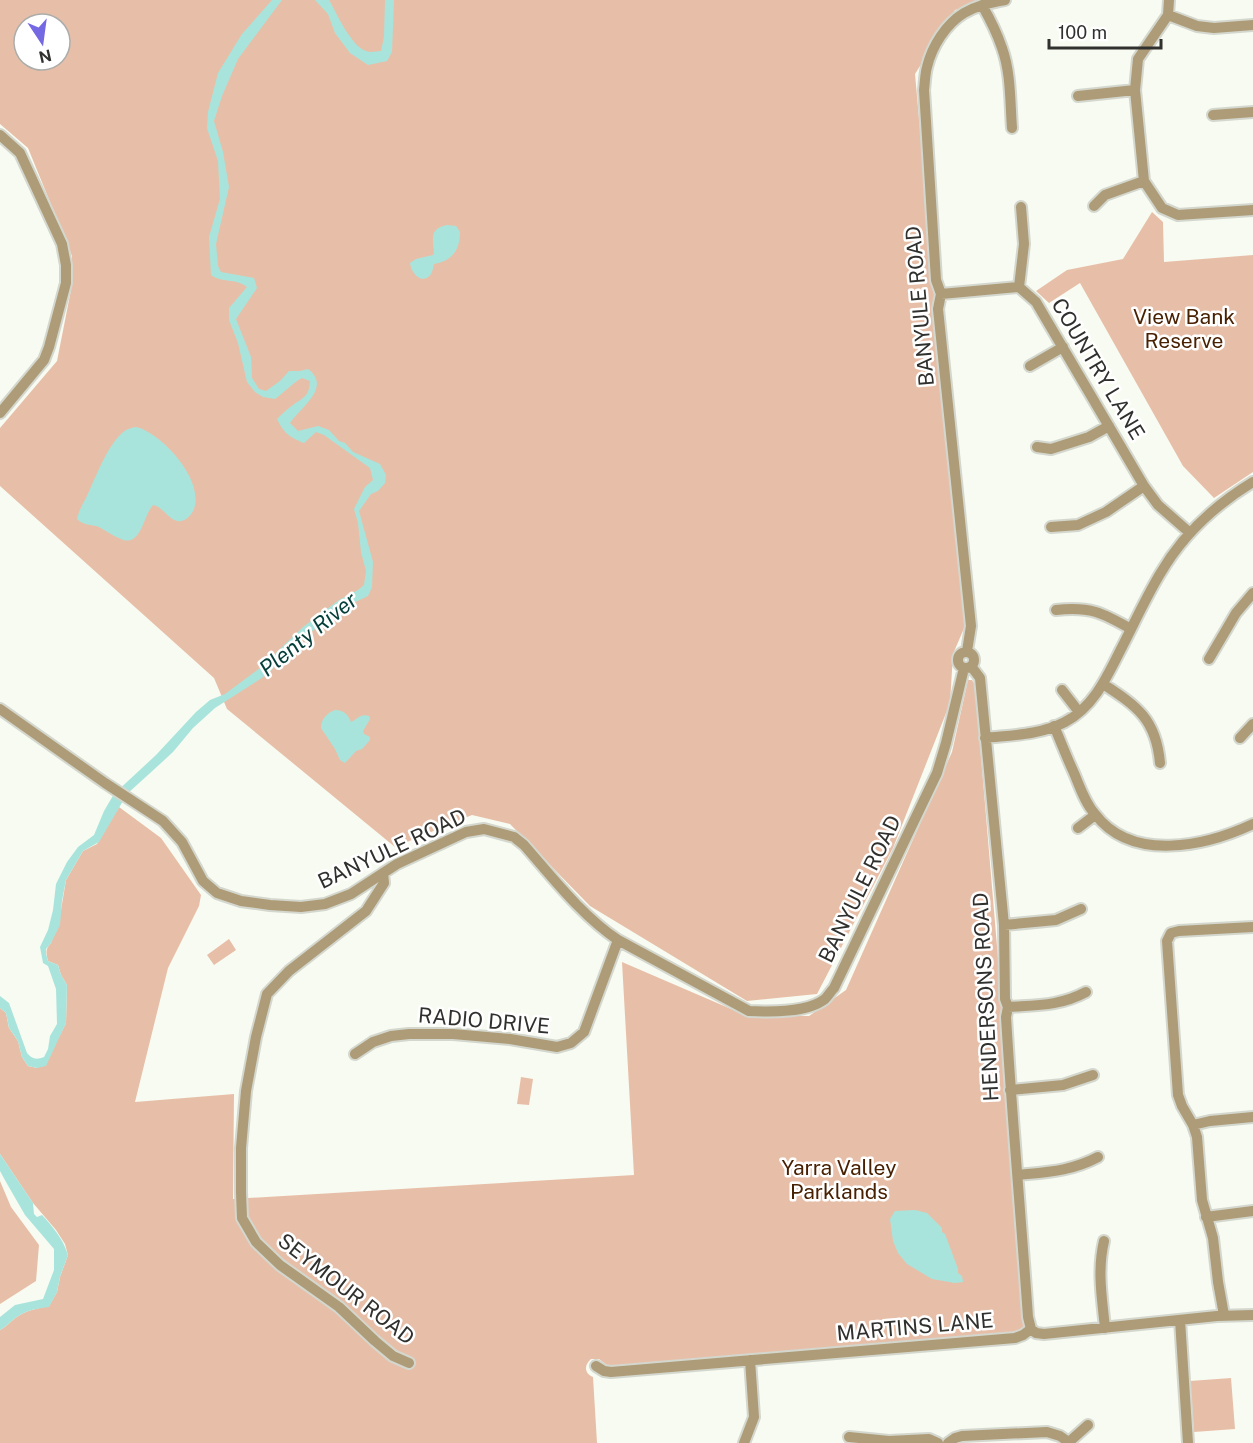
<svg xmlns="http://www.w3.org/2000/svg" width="1253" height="1443" font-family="'Public Sans',sans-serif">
<rect width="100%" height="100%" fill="#f8fbf1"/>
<!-- green -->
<path fill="#e7bfa8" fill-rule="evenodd" d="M0,0h990l-35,10 -40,64 50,552 -12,28 -3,49 -57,145 -76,146 -70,7 -157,-95 -80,-82 -38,-9 -77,32 -168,-138 -13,-31 -214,-192v-58l57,-67 14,-71 1,-34 -44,-108 -28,-24zM24,24h36v36h-36z
M1152,212l11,10 1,40 89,-7v217l-39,26 -31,-32 -103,-183 -31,20 -13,-12 31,-21 56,-11z
M968,680h4l3,5 25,297 24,346 -1,3 -3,2 -35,4 -377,29 -9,-7h-8c-7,6 -7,14 2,18l4,66h-597v-113c8,-4 12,-11 20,-15 8,-5 19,-7 29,-9l8,-14 3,-15 8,-22 -3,-11 -9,-14 -23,-27 -33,-49v-146l6,5 3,15 9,13 4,16 6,9 9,2 22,-31 7,-14 1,-38 -6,-10 -3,-10 -10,-4c-2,-8 -3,-12 3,-18l10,-33 5,-30 17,-29 14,-7 22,-37 42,31 40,57 -2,11 -31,62 -33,134 99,-8 -1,105 401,-24 -12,-213 123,53 64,1 37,-26 106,-238z
M229,939l7,11 -22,15 -7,-10z
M521,1077l12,2 -4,26 -12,-1z
M0,1181l11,26 28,38 -3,36 -36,23z
M1231,1378l4,51 -41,3 -4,-51z"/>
<!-- water -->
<path fill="#a9e4dc" d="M272,0h10l-44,59 -16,37 -8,25 9,31 6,35 -13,57 2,22 3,6 33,6 3,10 -21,31 15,38 1,21 7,11 7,2 14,-10 9,-10h11l8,-2c24,18 -7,38 -18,54l8,8 20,-5 11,4 10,11 6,2 8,9 27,12 6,11 -1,8 -7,8 -7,3 -12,17 14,51 -1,25 -4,9 -25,12 -18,12 -40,35 -17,19 -53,34 -22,20 -20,24 -13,12 -33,30 -28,48 -16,9 -17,29 -4,21 -2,24 -9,18 -5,6v5l2,7 10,4 3,10 6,10 -1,38 -20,43 -9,2 -9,-2 -6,-9 -4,-16 -9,-13 -3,-15 -6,-5v-12l9,7 18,50c5,6 9,7 17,4l4,-8 2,-13 7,-12 -1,-35 -8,-23 -5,-3 -3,-16 8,-17 5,-20 3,-26 11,-22 11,-15 16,-12 10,-24 10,-17 42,-39 40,-43 14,-12 15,-6 35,-26 43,-41 36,-27 19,-10 6,-5 2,-14 -5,-19 -3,-29 -4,-14 11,-22 8,-7 -3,-12 -46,-33 -8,-3 -12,11c-15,-6 -20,-10 -27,-24 5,-5 10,-10 16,-14 11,-8 16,-8 17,-24l-8,-3c-11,6 -17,14 -27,21l-12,-2 -8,-5 -8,-10 -9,-39 -9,-23v-12l18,-21c-11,-9 -26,-4 -36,-12l-2,-38 11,-38 -2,-38 -11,-33 1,-16 10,-39 24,-39z
M315,0h14c8,14 22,46 37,51 5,2 10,0 15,0l3,-14 1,-37h9l-2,52 -5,9 -19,4 -18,-12 -15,-20 -7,-19z
M447,225l9,1 4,6c0,18 -8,29 -26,32 0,1 -2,9 -3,10 -9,12 -20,-1 -21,-11l6,-4 17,-4 1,-2c-1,-15 -5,-24 13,-28z
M136,427c26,6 73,57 56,86 -3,4 -6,7 -11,8 -11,2 -17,-14 -28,-16 -10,11 -12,43 -32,34 -8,-3 -14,-8 -22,-12 -8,-3 -15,-1 -22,-8 2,-8 5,-14 9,-21 9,-19 20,-49 34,-63 5,-5 9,-7 16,-8z
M335,710c8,0 13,4 16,12 7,-3 9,-9 18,-6l1,3 -7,12 1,3 6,3v3l-8,9 -6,2 -11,12 -5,-3 -5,-11 -14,-21c0,-9 6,-15 14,-18z
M0,1154l33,49 1,11 3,3 5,-2c12,13 21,24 26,40l-8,22 -3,15 -8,15c-10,1 -21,3 -29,8 -8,4 -12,11 -20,15v-13l15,-12 28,-6 11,-29v-21l-29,-34 -19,-33 -6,-11z
M915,1210l12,3 15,15v4l3,2 13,35v4l4,3 1,6 -8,1 -23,-4 -25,-15 -9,-11 -5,-12 -3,-22 5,-8z"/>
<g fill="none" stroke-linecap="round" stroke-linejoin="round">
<!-- minor casing -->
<g stroke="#d4d7ce" stroke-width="14">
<path id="minor" d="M1169,0l-1,15 -30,44 -3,31 9,91 18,27 16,7 75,-5
M982,5c8,14 15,28 20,43 9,25 8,54 10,80
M1168,15l29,11 17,2 39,-3
M1078,96l57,-6
M1213,115l40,-3
M0,135l20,18 42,91 4,21v18l-17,64 -5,13 -44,53
M1094,206l11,-11 39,-14
M1019,287l5,-43 -3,-37
M941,294l78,-7 17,15 108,184 14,19 32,28
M1030,366l33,-19
M1037,447l14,2 38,-12 20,-11
M1051,527l27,-2 28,-13 38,-26
M1056,610c34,-4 47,3 75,19
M967,651l4,-25 -33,-317 3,-15 -5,-14 -12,-190c1,-8 1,-16 3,-23 5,-21 19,-43 37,-54 13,-8 27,-10 41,-13
M958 660a8 8 0 1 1 16 0a8 8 0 1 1-16 0Z
M1209,659l27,-46 17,-20
M971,666l9,12 24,247 1,74 3,8 -2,10c6,100 15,200 22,300l3,12
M1103,684c34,22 53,35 57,79
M1062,690l17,22
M0,709l105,74 58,38 19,21 21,39 14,12 24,8 29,4 31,2 24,-3 26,-10 46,-30 69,-32 18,-3 30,8 10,8c29,33 57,70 94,95l131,71c21,1 58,2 76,-12 3,-3 6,-8 9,-11l103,-215 9,-30 18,-75
M1054,726c7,16 13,32 20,47 6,14 11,30 21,41 37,49 111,32 158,10
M985,738c27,-3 55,-3 80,-16 28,-15 41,-43 55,-71 13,-25 25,-52 40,-77 22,-38 55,-69 93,-92
M1240,738l13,-14
M1078,828l17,-13
M383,873l1,10 -18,28 -77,60 -22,23 -11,43 -10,54 -5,57v44l1,26 14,24 24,23 59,42 36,34 18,15 16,7
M1004,925l52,-5 25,-11
M1008,1007c29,-2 52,-1 78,-15
M355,1054l18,-12 18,-6 18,-2h44l57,5 47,8 14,-4 13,-11 34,-92
M1010,1090l53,-5 30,-10
M1193,1125l17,-4 43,-4
M1018,1175c29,-3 54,-4 80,-18
M1206,1217l47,-6
M1104,1241c-7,30 -2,57 1,87
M1224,1315l-6,-33 -5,-44 -11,-38 -5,-63 -4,-12 -11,-19 -4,-11 -11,-154 4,-8 8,-2 74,-4
M1180,1320l8,123
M1031,1329l5,4 8,1 173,-18 36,-1
M596,1366l8,5 7,1 404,-34 8,-3 8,-6
M849,1437l40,4 40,-2 9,4
M1069,1442l19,-17
M744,1443l10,-26 -4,-57
M948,1443l7,-5 7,-2 85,-4 13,4 10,7"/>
</g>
<!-- minor -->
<use href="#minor" stroke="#ad9c77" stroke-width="10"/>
</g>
<g text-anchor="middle" stroke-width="5" stroke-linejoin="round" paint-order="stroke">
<!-- street labels -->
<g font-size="21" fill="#30312e" stroke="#fff">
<text transform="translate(920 306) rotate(-95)" y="7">BANYULE ROAD</text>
<text transform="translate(1098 369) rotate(59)" y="7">COUNTRY LANE</text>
<text transform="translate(392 849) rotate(-25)" y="7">BANYULE ROAD</text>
<text transform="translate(860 889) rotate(-64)" y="7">BANYULE ROAD</text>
<text transform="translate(986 997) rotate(-93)" y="7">HENDERSONS ROAD</text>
<text transform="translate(484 1021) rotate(5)" y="7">RADIO DRIVE</text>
<text transform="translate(346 1289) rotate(38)" y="7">SEYMOUR ROAD</text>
<text transform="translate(915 1327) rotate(-5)" y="7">MARTINS LANE</text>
</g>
<!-- park labels -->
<g font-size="21" fill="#482002" stroke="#fff">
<text x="1184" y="324">View Bank<tspan x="1184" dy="24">Reserve</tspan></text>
<text x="839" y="1175">Yarra Valley<tspan x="839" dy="24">Parklands</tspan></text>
</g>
<!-- water labels -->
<g font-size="22" font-style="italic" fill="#053e38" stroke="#fff">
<text transform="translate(308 634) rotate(-39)" y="8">Plenty River</text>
</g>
</g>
<!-- north arrow -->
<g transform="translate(42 42) rotate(167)"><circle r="28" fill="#ffffff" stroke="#acadab" stroke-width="1.5"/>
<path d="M0-4.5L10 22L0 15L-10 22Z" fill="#7568e3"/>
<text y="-9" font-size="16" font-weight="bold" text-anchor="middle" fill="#30312e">N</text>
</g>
<!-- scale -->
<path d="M1049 39v9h112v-9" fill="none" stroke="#30312e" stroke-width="3"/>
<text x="1058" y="39" font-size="18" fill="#30312e" stroke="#ffffff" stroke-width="4.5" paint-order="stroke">100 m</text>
</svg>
